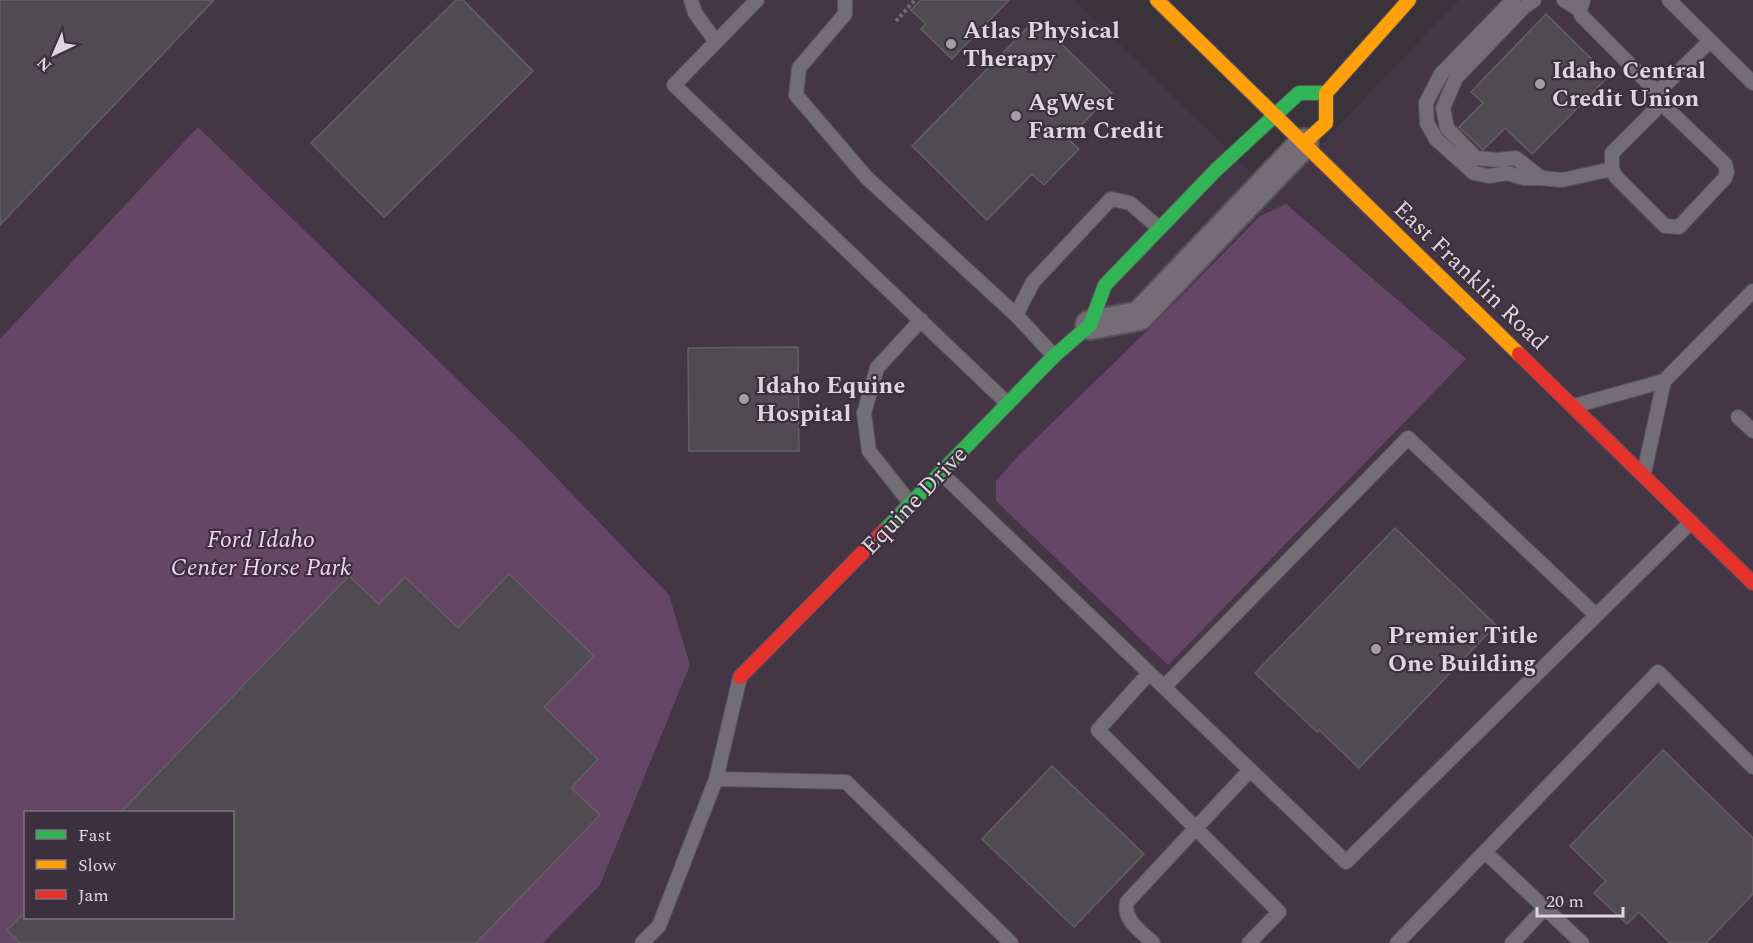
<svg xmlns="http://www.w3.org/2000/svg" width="1753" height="943" font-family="Spectral,serif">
<rect width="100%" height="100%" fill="#3a343a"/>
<!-- built -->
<path fill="#453646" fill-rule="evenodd" d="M0,0h1074l199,194 186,-194h294v943h-1753zM26,812h206v106h-206z"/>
<!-- green -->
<path fill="#664667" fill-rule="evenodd" d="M198,127l326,317 145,151 21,70 -90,220 -57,58h-543v-604zM26,812h206v106h-206z
M1286,204l180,155 -298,306 -172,-164v-20l22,-25 134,-130 108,-110z"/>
<!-- building -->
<path fill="#504b50" stroke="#655f65" stroke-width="1.5" d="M0,0h214l-214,225z
M456,0h7l70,71 -149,146 -73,-74z
M921,0h88l-57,59 -31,-30 5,-5 -15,-14z
M1546,14l63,62 -77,78 -27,-26 -22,22 -24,-23 24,-24 -12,-11z
M1036,19l76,74 -44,46 11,10 -35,36 -12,-11 -45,46 -75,-74z
M798,347l1,104h-110l-1,-103z
M1395,528l101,97 -137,143 -40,-38 -2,2 -62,-59z
M509,574l85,82 -50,51 54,52 -27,29 29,27 -124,128h-456l-13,-13 19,-19v7h206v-106h-111l228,-236 30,28 26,-27 53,51z
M1663,750l90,88v56l-47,49h-36l-31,-31 -12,12 -33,-31 12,-12 -36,-35z
M1052,766l92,88 -70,73 -92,-88z"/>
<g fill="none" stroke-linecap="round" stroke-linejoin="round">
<!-- lane casing -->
<g stroke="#575257" stroke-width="16">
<path id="lane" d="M691,0l4,13 21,29
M757,0l-83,85 334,319
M845,0v14l-46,54 -3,27 71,83 149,137
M1513,0l-72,74 -15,29 1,20 9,16 38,34 15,3 18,-3 17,5h17
M1534,0l-10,7 -68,71 -13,30 4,20 29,30 22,2 18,-2 25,20 21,2 50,-11
M1564,0l16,10
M1583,0l-3,10 1,5 71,72 5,6 1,7 67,64 2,8 -2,6 -46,49 -14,-1 -49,-49 -4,-8v-16l43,-43 3,-10
M1669,0l84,83
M1657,93l53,-52
M1054,356l-38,-41 17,-33 78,-83 19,4 29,25
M1574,406l90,-25 89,-90
M1738,417l15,14
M941,473l405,389 345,-340
M1644,473l20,-92
M911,504l-42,-53 -5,-38 13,-45 44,-48
M1149,673l-51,57 181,182 -30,31
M1164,687l244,-249 188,177
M716,779l130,3 165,161
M1485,852l60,56
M642,943l17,-17 57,-147 24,-102
M1153,943c-11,-11 -31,-23 -26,-41l123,-132
M1397,943l261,-271 95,95
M1512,943l33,-35 37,35"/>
</g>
<!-- street casing -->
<g stroke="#575257" stroke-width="32">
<path id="street" d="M1090,325l49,-9 165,-173"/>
</g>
<!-- fast casing -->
<g stroke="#575257" stroke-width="16">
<path id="fast" d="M884,531l170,-175 36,-31 15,-40 111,-115 83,-77h27"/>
</g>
<!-- slow casing -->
<g stroke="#575257" stroke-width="16">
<path id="slow" d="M1157,0l362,354
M1304,143l22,-20v-30l83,-93"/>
</g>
<!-- jam casing -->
<g stroke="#575257" stroke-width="16">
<path id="jam" d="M1519,354l234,229
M740,677l144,-146"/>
</g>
<!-- path -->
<path stroke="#746e75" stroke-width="4" stroke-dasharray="3 3" stroke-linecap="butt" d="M896,21l19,-21"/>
<!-- lane -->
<use href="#lane" stroke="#756d75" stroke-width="14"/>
<!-- street -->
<use href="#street" stroke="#756d75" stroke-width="28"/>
<!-- fast -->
<use href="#fast" stroke="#30b455" stroke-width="14"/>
<!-- slow -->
<use href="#slow" stroke="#ff9f0a" stroke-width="14"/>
<!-- jam -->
<use href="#jam" stroke="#e5322d" stroke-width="14"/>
</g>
<!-- markers -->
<g fill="#a59da5" stroke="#3d303e" stroke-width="2">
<circle cx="951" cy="44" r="6"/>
<circle cx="1540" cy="84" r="6"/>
<circle cx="1016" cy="116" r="6"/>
<circle cx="744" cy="399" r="6"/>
<circle cx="1376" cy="649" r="6"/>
</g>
<g text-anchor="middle" stroke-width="4.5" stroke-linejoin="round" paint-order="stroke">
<!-- poi labels -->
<g font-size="24" font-weight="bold" fill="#ded6de" stroke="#3d303e" text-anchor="start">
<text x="963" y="38">Atlas Physical<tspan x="963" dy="28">Therapy</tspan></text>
<text x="1552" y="78">Idaho Central<tspan x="1552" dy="28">Credit Union</tspan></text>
<text x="1028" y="110">AgWest<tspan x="1028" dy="28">Farm Credit</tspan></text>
<text x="756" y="393">Idaho Equine<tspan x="756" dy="28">Hospital</tspan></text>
<text x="1388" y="643">Premier Title<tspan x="1388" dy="28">One Building</tspan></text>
</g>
<!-- street labels -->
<g font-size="24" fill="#ded6de" stroke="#3d303e">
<text transform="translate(1471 275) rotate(44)" y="8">East Franklin Road</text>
<text transform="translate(914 500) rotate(-46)" y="8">Equine Drive</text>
</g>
<!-- park labels -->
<g font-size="24" font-style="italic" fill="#f8cef9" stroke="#3d303e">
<text x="261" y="547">Ford Idaho<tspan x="261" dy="28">Center Horse Park</tspan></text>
</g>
</g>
<!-- legend -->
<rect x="24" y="811" width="210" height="108" fill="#3d303e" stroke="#7d727e" stroke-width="1.5"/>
<rect x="36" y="830" width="30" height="9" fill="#30b455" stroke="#7d727e" stroke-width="1.5"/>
<text x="78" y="841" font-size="18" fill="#ded6de">Fast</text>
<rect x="36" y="860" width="30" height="9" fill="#ff9f0a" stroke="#7d727e" stroke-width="1.5"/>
<text x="78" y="871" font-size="18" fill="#ded6de">Slow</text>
<rect x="36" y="890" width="30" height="9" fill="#e5322d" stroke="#7d727e" stroke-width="1.5"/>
<text x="78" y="901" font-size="18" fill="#ded6de">Jam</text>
<!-- north arrow -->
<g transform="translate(54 54) rotate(224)" stroke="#3d303e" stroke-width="4.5" paint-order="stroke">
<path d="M0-4.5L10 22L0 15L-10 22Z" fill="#ded6de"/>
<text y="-9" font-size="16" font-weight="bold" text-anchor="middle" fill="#ded6de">N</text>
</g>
<!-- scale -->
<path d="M1537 907v9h86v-9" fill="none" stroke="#ded6de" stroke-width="3"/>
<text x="1546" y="907" font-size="18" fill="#ded6de" stroke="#3d303e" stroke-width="4.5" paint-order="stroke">20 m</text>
</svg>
